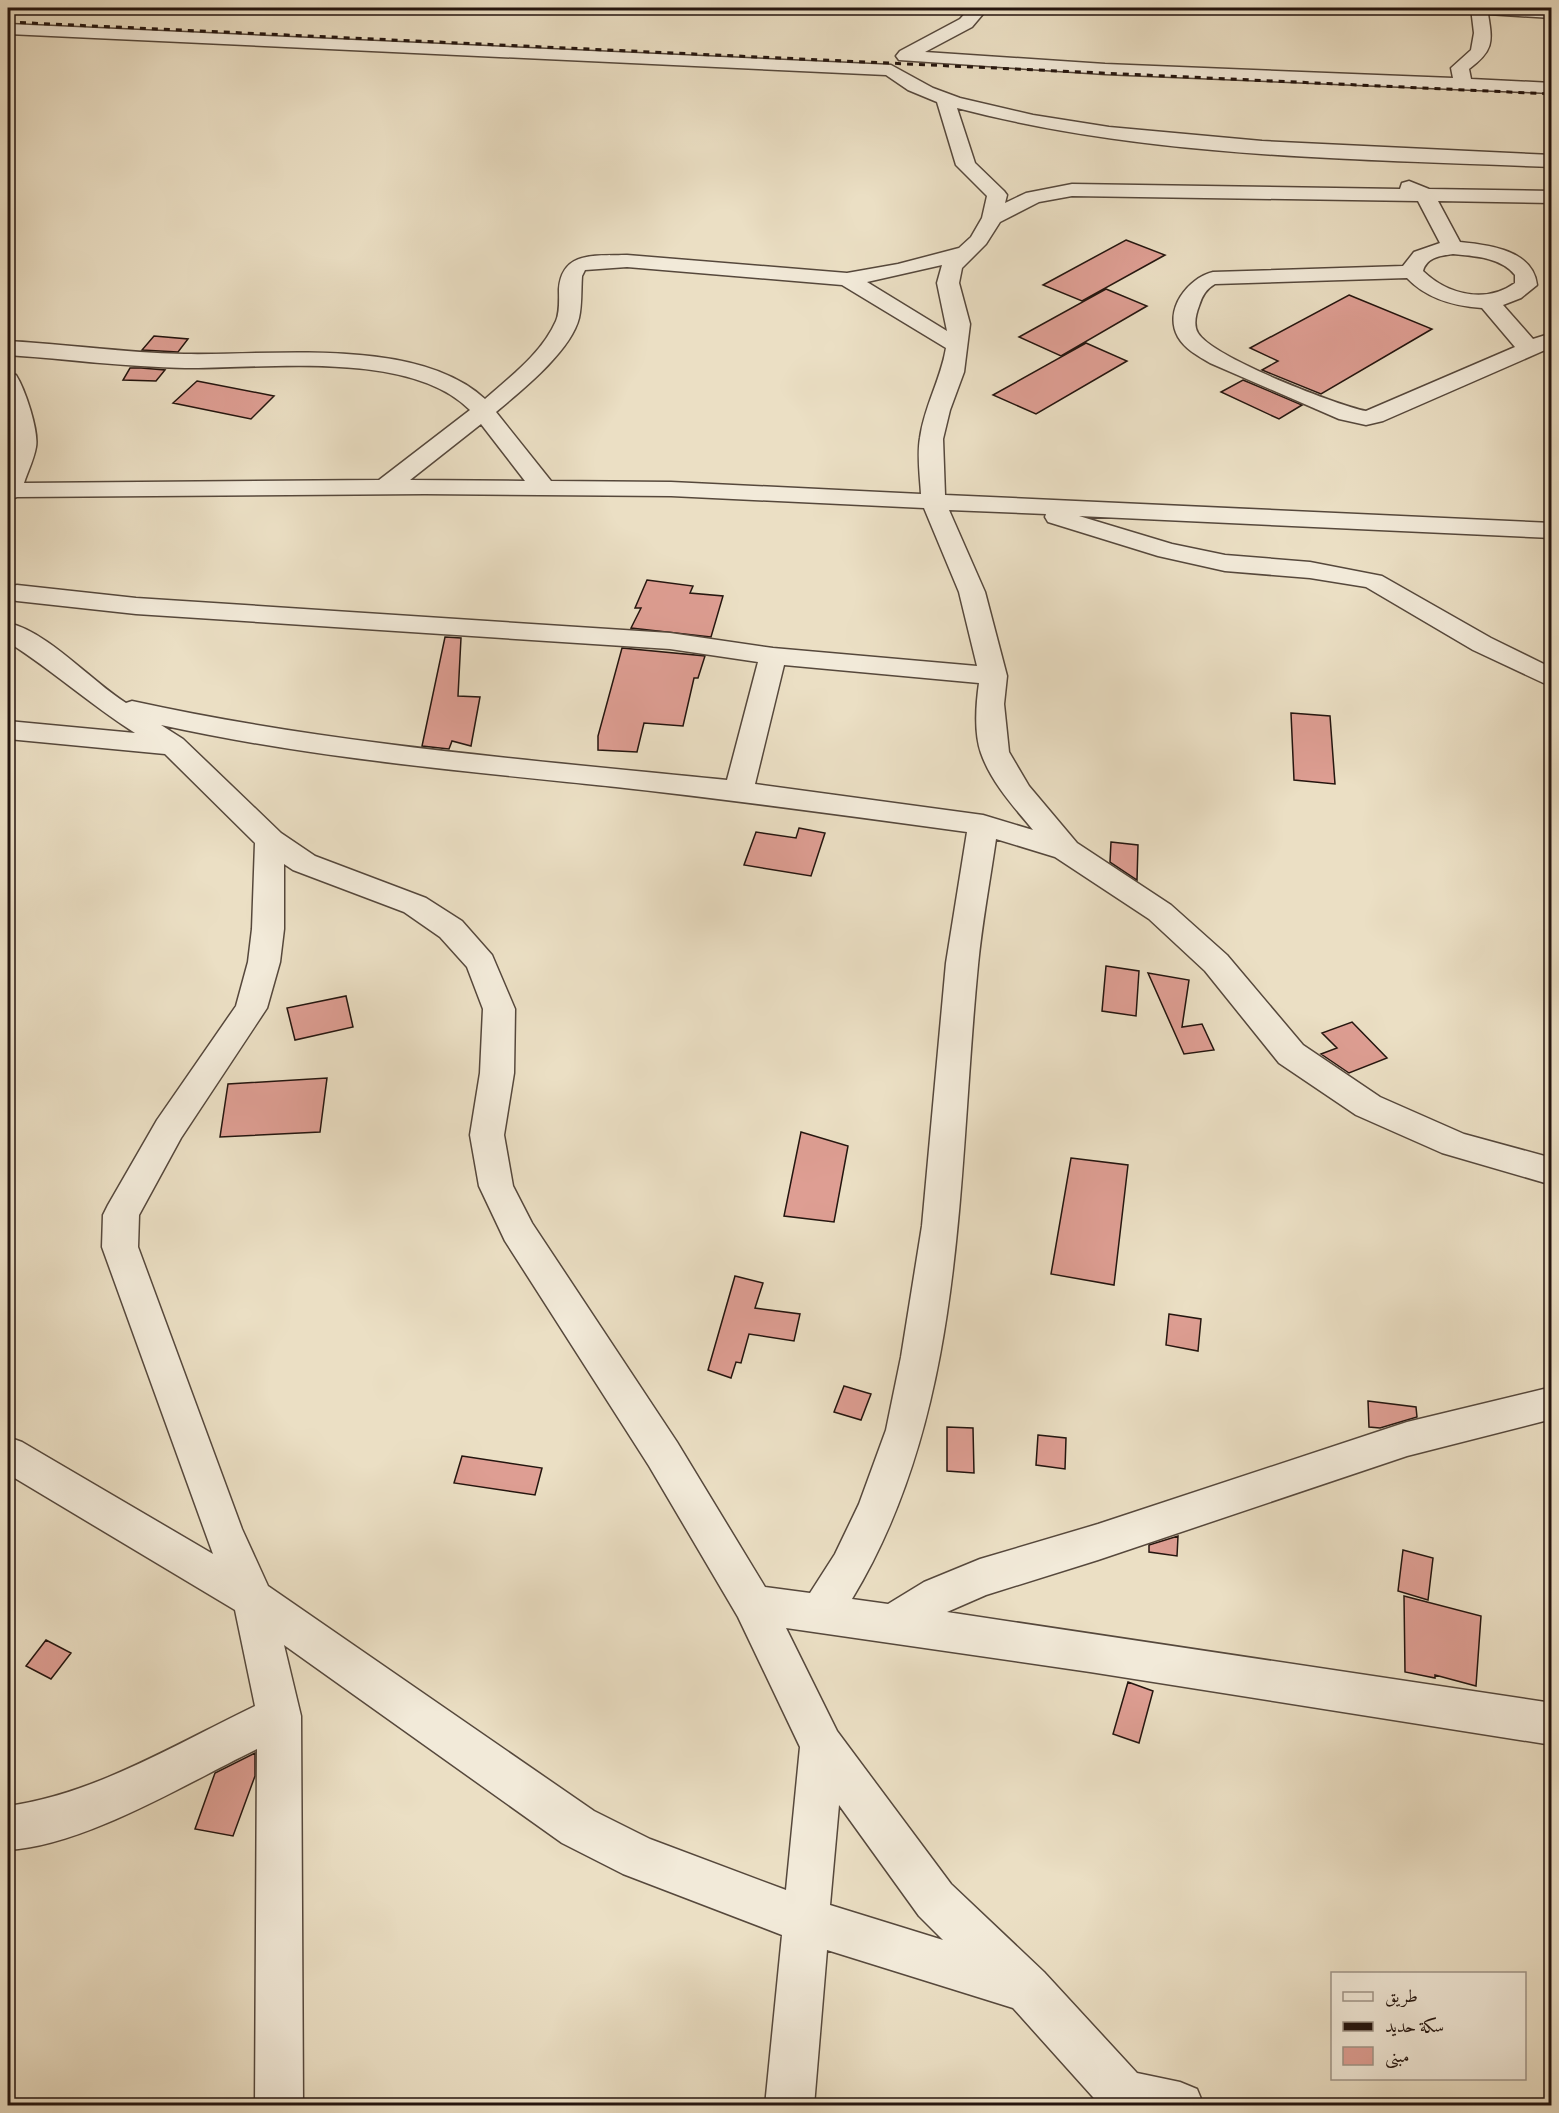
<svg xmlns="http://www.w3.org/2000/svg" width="1559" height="2113" font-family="'EB Garamond',Amiri,serif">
<rect width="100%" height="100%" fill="#ebdfc4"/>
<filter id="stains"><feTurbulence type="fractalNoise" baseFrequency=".00333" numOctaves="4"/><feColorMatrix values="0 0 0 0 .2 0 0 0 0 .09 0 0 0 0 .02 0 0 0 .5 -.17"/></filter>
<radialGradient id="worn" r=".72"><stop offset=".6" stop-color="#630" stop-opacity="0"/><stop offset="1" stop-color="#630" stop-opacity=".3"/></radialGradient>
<!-- building -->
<path fill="#de9e93" stroke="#24150f" stroke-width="1.5" d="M1126,240l39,15 -83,46 -39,-16z
M1106,289l41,17 -86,50 -42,-19z
M1349,295l83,34 -111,65 -59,-24 16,-9 -28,-13z
M154,336l34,3 -10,13 -36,-2z
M1086,343l41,18 -91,53 -43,-19z
M130,368h11l24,2 -9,11 -33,-1z
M1243,380l59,25 -23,14 -58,-27z
M197,381l77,15 -23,23 -78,-16z
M647,580l46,6 -3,7 33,3 -12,41 -80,-9 10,-20h-6z
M445,637l16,1 -3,58 22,1 -9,49 -19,-5 -3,8 -27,-3z
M622,648l83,8 -7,22h-4l-11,48 -39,-3 -7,29 -39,-2v-14z
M1291,713l39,3 5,68 -41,-4z
M799,828l26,5 -14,43 -67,-11 12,-33 40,6z
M1111,842l27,3 -1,35 -27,-18z
M1106,966l33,5 -3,45 -34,-5z
M1148,973l41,7 -7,47 20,-3 12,26 -30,4z
M346,996l7,31 -58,13 -8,-32z
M1352,1022l35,36 -38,15 -28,-19 16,-6 -15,-15z
M327,1078l-7,54 -100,5 8,-53z
M801,1132l47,14 -14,76 -50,-6z
M1071,1158l57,7 -14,120 -63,-11z
M735,1276l28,7 -8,25 45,6 -6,27 -45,-7 -8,29 -5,-1 -5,16 -23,-8z
M1169,1314l32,5 -3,32 -32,-6z
M844,1386l27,8 -10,26 -27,-8z
M1368,1401l48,6 1,10 -37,11 -11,-1z
M947,1427l26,1 1,45 -27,-2z
M1038,1435l28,3 -1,31 -29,-4z
M462,1456l80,12 -7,27 -81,-12z
M1178,1536l-1,20 -28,-4v-7z
M1403,1550l30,8 -5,42 -30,-9z
M1404,1596l77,20 -5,70 -41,-11v3l-30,-6z
M46,1640l25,13 -20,26 -25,-13z
M1128,1682l25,9 -14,52 -26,-9z
M255,1753v23l-22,60 -38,-7 20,-56z"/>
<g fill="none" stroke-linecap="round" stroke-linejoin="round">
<!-- minor casing -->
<g stroke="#56483c" stroke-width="3">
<path id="minor" d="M970,8h18l-16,19 -47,25 180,12 348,14 -2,-10 20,-18 3,-17 -3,-25h81v10l-64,-4c5,29 5,37 -19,55l2,10 81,4v10l-447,-19 -206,-14 -3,-4 4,-5 60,-32z
M8,24l883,41 42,23 27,10 73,17 76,12 153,14 290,14v12c-196,-8 -405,-9 -595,-59l18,55 29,28 3,4 -2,8 21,-10 46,-9 328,5 2,-6 7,-2 20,8 123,2v12l-114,-2 22,41c29,3 73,8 77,43l-16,13 -18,7 30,34 19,-6v14l-169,74 -17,4 -27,-6 -129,-56c-12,-7 -25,-14 -32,-26 -15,-27 10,-59 35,-65l190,-6 11,-14 26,-9 -22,-42 -346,-5 -33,6 -39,20 -14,22 -24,24 -3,15 11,41 -6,48 -14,38 -7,29 2,56 607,28v15l-473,-22 93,28 53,11 85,7 72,14 109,62 61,30v19l-79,-37 -107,-63 -56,-9 -85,-7 -67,-15 -110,-34 -3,-5 1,-3 -97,-4 36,82 22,84 -3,28 5,48 20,34 48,57 94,62 56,50 76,90 77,52 84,37 88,24v27l-110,-32 -86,-38 -77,-52 -74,-92 -56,-52 -94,-62 -59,-18c-6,42 -14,84 -18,126 -21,213 -11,444 -126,634l36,5 36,-22 56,-23 118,-35 309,-102 145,-35v32l-145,37 -309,104 -112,35 -39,17 605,91v42l-462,-73 -304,-44 51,103 114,153 93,88 93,101 43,9 17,7 7,17h-103l-88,-98 -186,-58 -13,156h-49l17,-171 -159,-61 -61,-31 -278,-198 17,71 2,390h-48l2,-357c-70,34 -173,97 -249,101v-44c87,-12 168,-62 247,-100l-20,-96 -227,-136v-37l14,5 191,112 -111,-307 1,-32 5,-10 49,-85 79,-114 12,-44 4,-33 3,-86 -90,-89 -157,-15v-18l127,12c-44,-28 -83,-63 -127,-91v-19c39,8 83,58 118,80l6,-2c196,43 396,59 595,79l31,-118 -88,-13 -534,-35 -119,-13 -9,-2v-12l9,-2 119,13 534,35 103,15 204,18 -18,-74 -35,-84 -253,-12 -246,-2 -408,3 -9,3v-39l5,-16 -5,-32v-40l8,2c9,14 23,56 20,72 -2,12 -8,24 -12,36l355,-3 91,-70c-60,-61 -206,-41 -285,-42 -59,-1 -118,-9 -177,-13v-14c59,3 117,12 176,13 86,2 233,-18 301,45 26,-23 57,-46 71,-78 4,-9 3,-22 3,-32 3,-39 38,-33 68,-34l220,18 51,-9 61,-16 12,-11 11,-19 5,-22 -31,-31 -19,-63 -29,-12 -22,-15 -878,-41zM1453,254c20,2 48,3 62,21v8c-29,21 -67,12 -92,-12 4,-14 17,-15 30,-17zM942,265l-5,18 10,48 -80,-49zM627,267l215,18 104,63c-5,31 -22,59 -26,90 -3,17 0,38 1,56l-250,-12 -120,-1 -55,-69c26,-22 75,-61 83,-94 3,-13 2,-29 3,-42l3,-6zM1407,278c20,21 47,28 75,30l33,39 -149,64c-30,-6 -154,-54 -168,-78 -5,-8 -2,-19 1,-27 3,-10 7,-17 16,-22zM481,424l44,57 -115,-1zM784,665l195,18c-3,21 -5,50 2,70 10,29 33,54 52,77l-50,-15 -228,-31zM161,725c150,33 302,46 455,62 117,13 234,29 351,45l-21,131 -24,263 -21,131 -15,73 -27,74 -24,50 -25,39 -45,-6 -88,-145 -145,-219 -19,-37 -9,-51 10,-62 1,-64 -23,-54 -30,-34 -36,-23 -111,-42 -34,-23 -98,-94zM284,864l9,6 111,42 36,25 27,30 16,42 -3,64 -10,62 9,51 26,55 144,225 89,151 62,130 -14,143 -136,-51 -56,-28 -326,-225 -26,-57 -104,-282 1,-32 42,-77 86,-130 13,-46 4,-33zM839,1805l80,111 24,24 -113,-35z"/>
</g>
<!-- minor -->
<use href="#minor" fill="#f2ead9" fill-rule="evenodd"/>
<!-- rail -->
<path stroke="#24150f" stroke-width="3" stroke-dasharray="6 6" stroke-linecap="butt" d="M8,22l1544,72"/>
</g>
<!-- margin -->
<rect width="1559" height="2113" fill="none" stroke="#ebdfc4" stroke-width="30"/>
<rect x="9" y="9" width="1541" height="2095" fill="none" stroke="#24150f" stroke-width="3"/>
<rect x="15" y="15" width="1529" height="2083" fill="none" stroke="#24150f" stroke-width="1.5"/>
<!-- legend -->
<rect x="1331" y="1972" width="195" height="108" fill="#f2ead9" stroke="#a09588" stroke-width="1.5"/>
<rect x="1343" y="1992" width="30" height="9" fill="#f2ead9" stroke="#a09588" stroke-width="1.5"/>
<text x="1385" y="2002" font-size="18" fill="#24150f">طريق</text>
<rect x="1343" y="2022" width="30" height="9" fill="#24150f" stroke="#a09588" stroke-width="1.5"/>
<text x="1385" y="2032" font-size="18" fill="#24150f">سكة حديد</text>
<rect x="1343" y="2047" width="30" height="18" fill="#de9e93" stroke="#a09588" stroke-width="1.5"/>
<text x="1385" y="2062" font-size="18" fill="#24150f">مبنى</text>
<rect width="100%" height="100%" filter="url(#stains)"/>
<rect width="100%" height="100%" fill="url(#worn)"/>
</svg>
